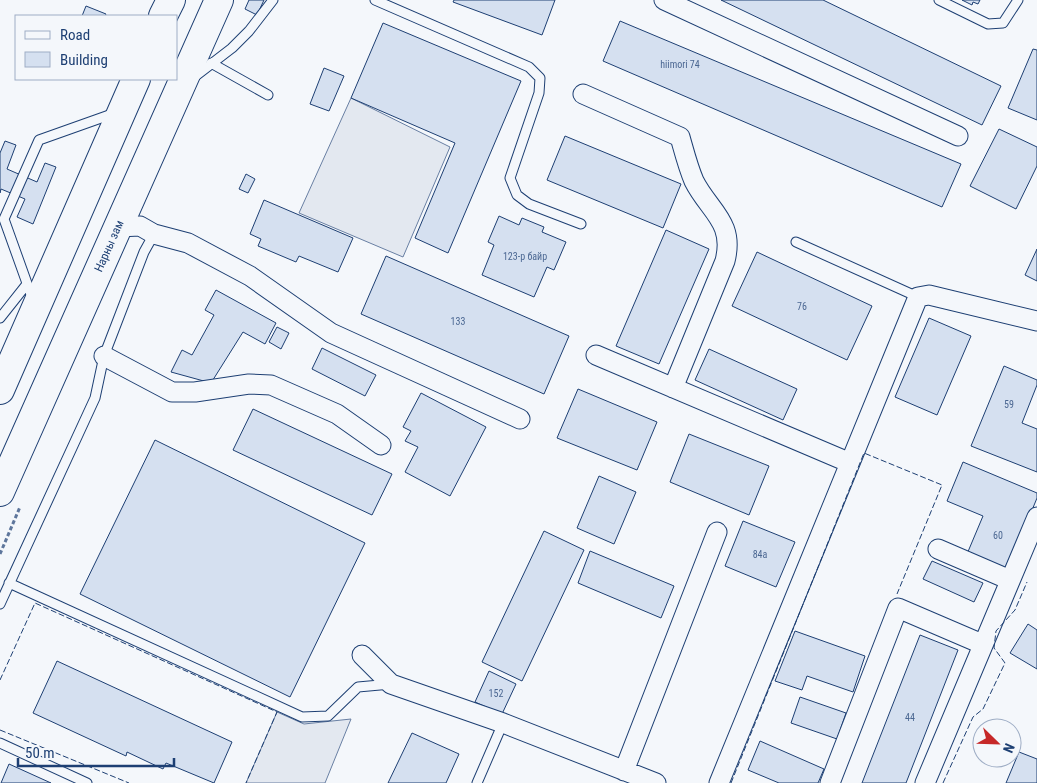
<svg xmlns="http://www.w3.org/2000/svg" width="1037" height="783" font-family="'Roboto Condensed',sans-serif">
<rect width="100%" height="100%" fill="#f4f7fb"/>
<!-- parking -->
<path fill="#e3e8f0" stroke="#687fa3" d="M351,98l99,49 -47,110 -104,-44z
M277,712l27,12 47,-5 -26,64h-79z"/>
<!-- building -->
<path fill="#d5e0f0" stroke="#1d3f73" d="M249,0h15l-7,15 -12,-6z
M454,0h101l-13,35 -89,-33z
M721,0h102l178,86 -19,39z
M962,0h18l-2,4 -5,-2 -1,3z
M86,6l20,8 -1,2h-23z
M620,21l341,143 -19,43 -339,-146z
M383,23l138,58 -73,172 -33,-15 40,-95 -104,-45z
M1033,49l4,1v70l-29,-12z
M324,68l20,8 -15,35 -19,-7z
M999,129l38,18v19l-21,43 -46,-23z
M565,136l116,48 -18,44 -116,-48z
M5,141l11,4 -9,24 30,13 8,-19 11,4 -23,57 -16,-7 8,-18 -24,-10 -1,4v-40z
M246,174l9,5 -7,14 -9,-4z
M264,200l89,38 -15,34 -39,-16 -3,6 -38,-16 3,-7 -11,-5z
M499,216l20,9 3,-7 22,9 -2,5 24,10 -12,28 -7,-3 -13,30 -52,-22 12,-30 -6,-3z
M666,230l43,19 -50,115 -43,-18z
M1037,249v32l-12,-6z
M757,252l115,54 -25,54 -115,-54z
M386,256l183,80 -25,58 -183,-80z
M216,290l60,33 -11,21 -22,-12 -32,51 -40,-11 11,-22 10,5 22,-40 -9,-5z
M929,318l42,18 -34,79 -42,-18z
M277,327l12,6 -8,16 -12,-7z
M322,348l54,27 -11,21 -53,-27z
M709,349l88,40 -14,31 -88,-40z
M1004,366l33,14v5l-15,38 15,6v43l-66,-26z
M578,389l79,33 -20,48 -80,-32z
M421,393l65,34 -36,69 -45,-24 13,-25 -13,-6 6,-10 -8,-4z
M253,409l139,65 -20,41 -139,-65z
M689,434l80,32 -20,49 -79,-33z
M155,440l210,103 -75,154 -210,-103z
M963,462l74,31v5l-30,73 -40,-17 16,-38 -36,-15z
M599,476l37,16 -22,52 -37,-16z
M743,521l52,21 -19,45 -51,-21z
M544,531l40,19 -62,131 -40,-19z
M590,551l84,35 -13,32 -83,-35z
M932,561l51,22 -9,19 -51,-23z
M1028,624l9,6v39l-27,-16z
M795,631l70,25 -12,36 -46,-16 -5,14 -27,-9z
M920,635l38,15 -52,133h-44z
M57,661l175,81 -18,41 -48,-20 -3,6 -36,-17 -1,4 -93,-43z
M489,671l27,13 -14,30 -27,-12z
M800,697l46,16 -9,26 -46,-16z
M412,733l47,21 -13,29h-58z
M760,741l64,28 -6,14h-39l-31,-13z
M1019,752l18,7v24h-31z
M9,764l42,19h-50z"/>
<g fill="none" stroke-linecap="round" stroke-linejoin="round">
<!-- service casing -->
<g stroke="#1d3f73" stroke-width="11">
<path id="service" d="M375,0l154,67 11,11 -1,15 -29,85 7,17 12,9 52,20
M939,0l49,24 15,-1 15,-23
M211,63l57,32
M193,78l39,-30 17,-17 24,-31
M796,242l122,55
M33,300l-29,-81 35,-79 76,-27
M0,318l27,-34
M9,583l293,134 26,-1 30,-29 33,-3
M0,604l95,-206 9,-42 40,-104 10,-18
M0,743l87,40
M477,783l26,-60"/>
</g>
<!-- minor casing -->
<g stroke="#1d3f73" stroke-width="21">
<path id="minor" d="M664,0l294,136
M583,94l97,43c4,14 8,30 14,44 15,30 41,41 31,80l-52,127
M118,227l22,-1 14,8 34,9 62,33 81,57 189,86
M596,355l252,107
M104,356l68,36h23l54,-8 22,1 66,29 44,31
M938,549l72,31
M362,655l29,29 112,39 153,60
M624,771l93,-239
M719,783l199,-486 11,-2 108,26
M830,783l68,-175 84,36
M925,783l112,-266"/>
</g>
<!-- primary casing -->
<g stroke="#1d3f73" stroke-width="30">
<path id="primary" d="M163,16l8,-16
M0,390l136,-311
M0,492l219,-492"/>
</g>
<!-- path -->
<path stroke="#5e769c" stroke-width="3" stroke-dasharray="4 2.5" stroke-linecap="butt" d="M0,554l20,-47"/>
<!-- service -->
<use href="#service" stroke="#f4f7fb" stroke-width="9"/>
<!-- minor -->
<use href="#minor" stroke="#f4f7fb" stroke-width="19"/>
<!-- primary -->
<use href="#primary" stroke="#f4f7fb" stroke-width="28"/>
<!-- fence -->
<path stroke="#1d3f73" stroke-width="1" stroke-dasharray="6 2.5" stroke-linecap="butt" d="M0,680l35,-77 242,109 -31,71
M0,730l129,53
M731,783l133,-330 78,32 -45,109
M943,783l30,-66 10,-8 22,-46 -11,-15 2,-17 19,-21 12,-28"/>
</g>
<g text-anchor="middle" stroke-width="4" stroke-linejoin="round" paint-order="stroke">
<!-- number labels -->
<g font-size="10" fill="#4b6792">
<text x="680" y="68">hiimori 74</text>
<text x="525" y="260">123-р байр</text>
<text x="802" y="310">76</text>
<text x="458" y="325">133</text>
<text x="1009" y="408">59</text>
<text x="998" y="539">60</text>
<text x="760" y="558">84а</text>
<text x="496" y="697">152</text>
<text x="910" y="721">44</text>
</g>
<!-- street labels -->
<g font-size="12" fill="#1d3f73" stroke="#f4f7fb">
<text transform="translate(109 246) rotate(-66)" y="4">Нарны зам</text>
</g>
</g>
<!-- legend -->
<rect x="15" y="15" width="162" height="65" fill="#f4f7fb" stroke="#9eadc5"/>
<rect x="25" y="31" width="25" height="8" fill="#f4f7fb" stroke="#9eadc5"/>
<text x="60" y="40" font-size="15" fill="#1d3f73">Road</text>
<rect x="25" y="52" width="25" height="15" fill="#d5e0f0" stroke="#9eadc5"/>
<text x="60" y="65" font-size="15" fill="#1d3f73">Building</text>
<!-- north arrow -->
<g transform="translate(997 743) rotate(113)"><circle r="24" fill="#f4f7fb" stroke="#9eadc5"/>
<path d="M0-4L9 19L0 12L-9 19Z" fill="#c62828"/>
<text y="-8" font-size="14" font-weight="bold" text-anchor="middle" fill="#1d3f73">N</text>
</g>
<!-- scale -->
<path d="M18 758v8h156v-8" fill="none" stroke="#1d3f73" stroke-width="2.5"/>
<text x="25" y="758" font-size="15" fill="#1d3f73" stroke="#f4f7fb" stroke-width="4" paint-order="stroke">50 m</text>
</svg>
